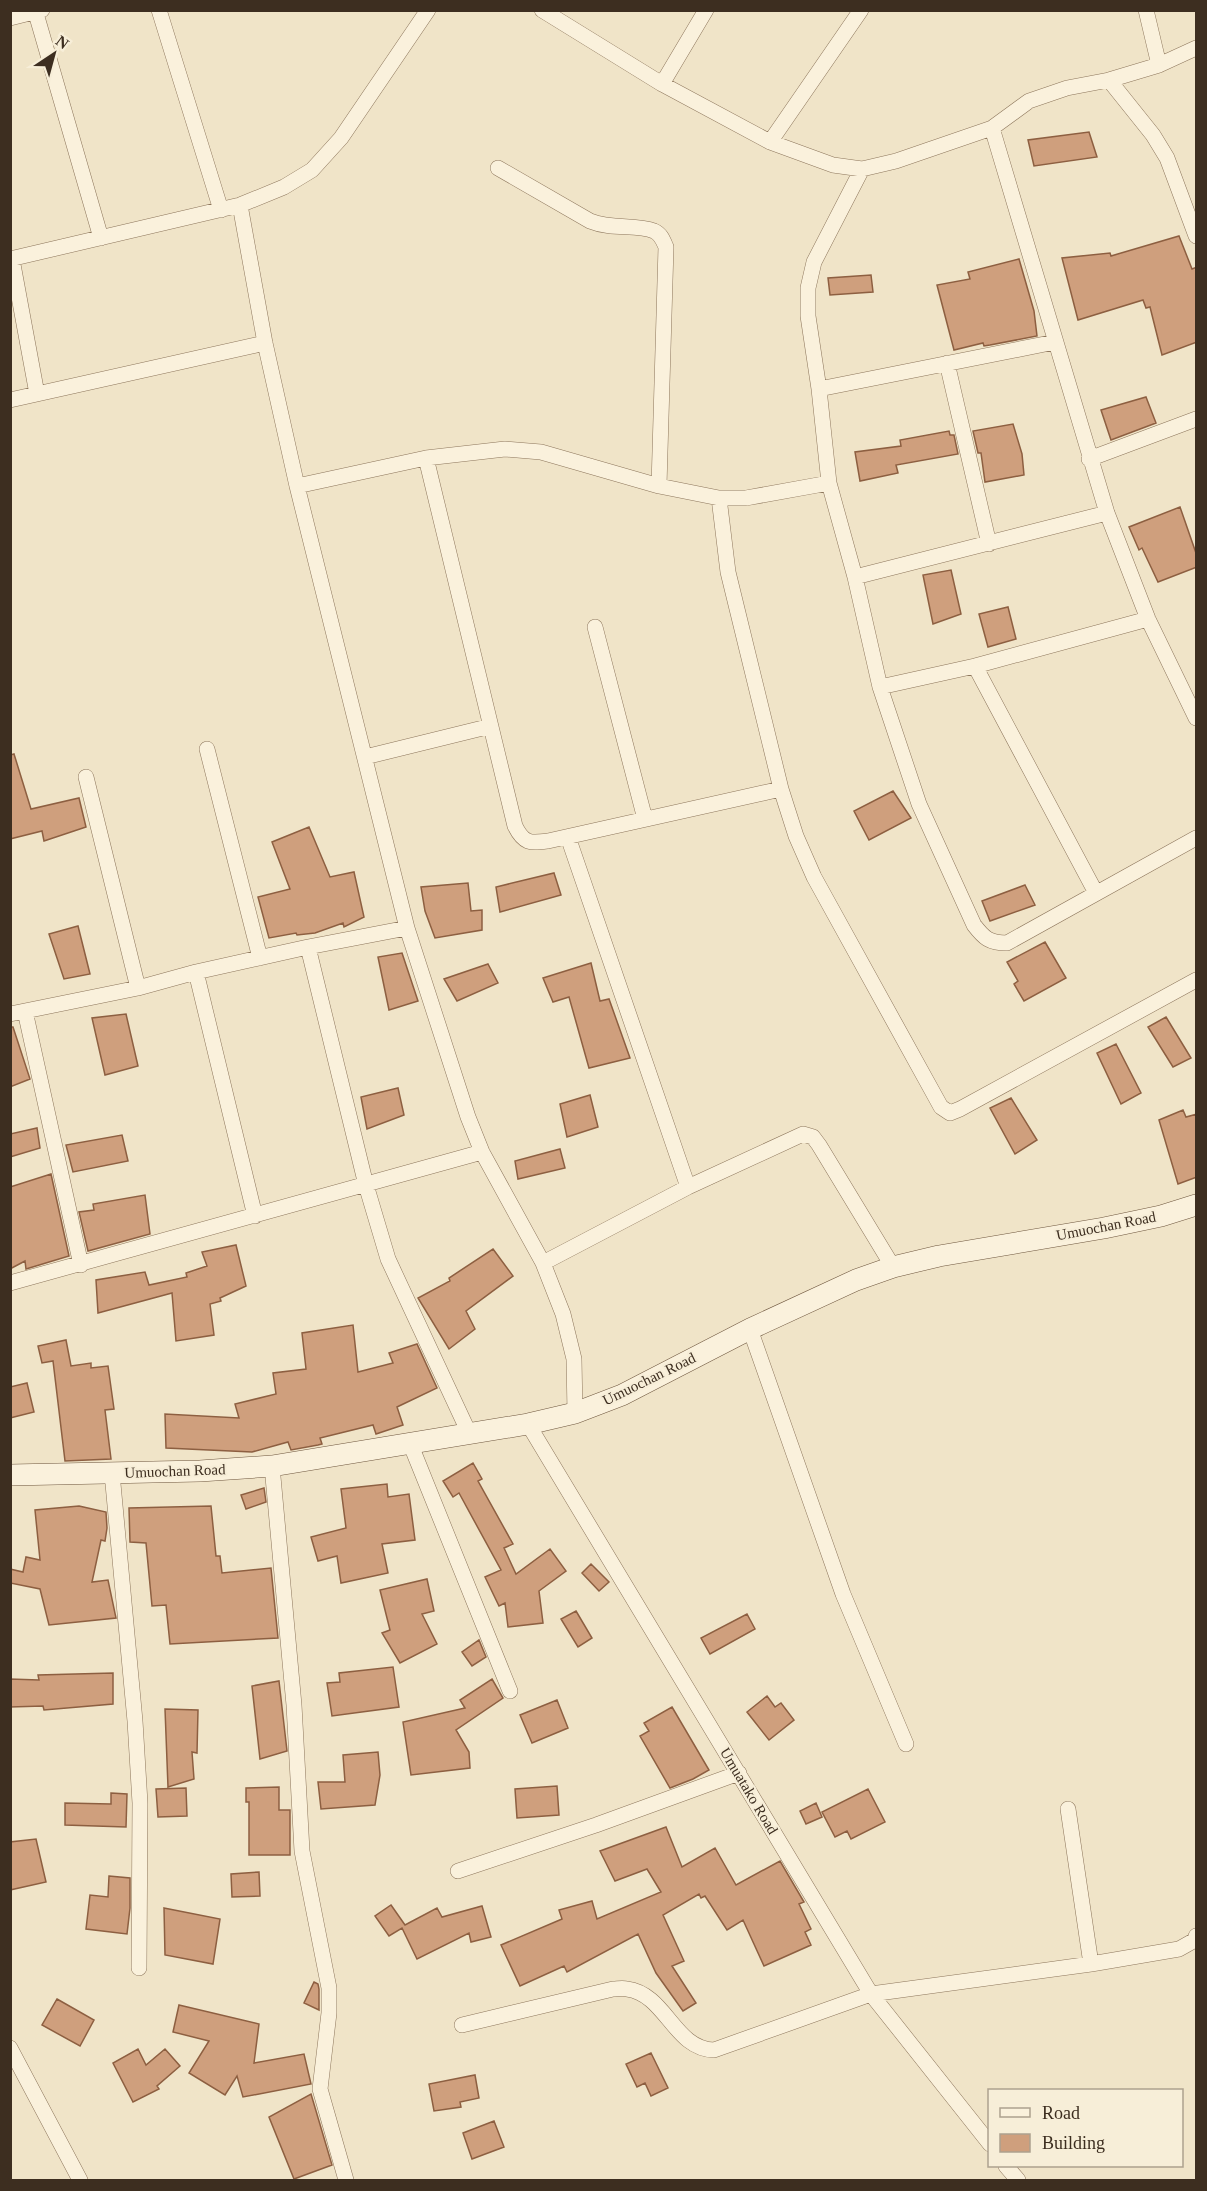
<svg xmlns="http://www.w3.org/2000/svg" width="1207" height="2191" font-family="'Times New Roman',serif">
<rect width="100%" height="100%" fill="#f0e4c8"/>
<!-- building -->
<path fill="#cf9f7d" stroke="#8d5f41" stroke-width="1.5" d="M1089,132l8,25 -63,9 -6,-26z
M1179,236l13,33 5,-2v75l-35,13 -12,-48 -4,1 -3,-8 -65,20 -16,-62 48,-5 1,3z
M1019,259l15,52 3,25 -47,9 -6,1 -1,-3 -29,7 -17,-65 33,-6 -2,-7z
M871,275l2,17 -43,3 -2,-17z
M1146,397l10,26 -45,17 -10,-30z
M1013,424l9,30 2,21 -39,7 -4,-29h-3l-5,-22z
M949,431l1,4h4l4,19 -62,11 2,8 -38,8 -5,-29 46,-6 -1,-6z
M1180,507l17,49v11l-39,15 -16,-34 -3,2 -10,-23z
M951,570l10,44 -28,10 -10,-49z
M1008,607l8,32 -28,8 -9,-33z
M14,754l17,55 48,-11 7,29 -42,14 -2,-10 -32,8v-84z
M893,791l18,27 -42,22 -15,-29z
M309,827l21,50 24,-5 10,45 -20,10 -1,-4 -28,10 -18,2 -1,-2 -27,5 -11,-41 32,-8 -18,-47z
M554,873l7,22 -61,17 -4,-25z
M468,883l3,28 11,-1v20l-47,8 -10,-27 -4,-24z
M1025,885l10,20 -45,16 -8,-20z
M78,926l12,48 -26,5 -15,-45z
M1045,942l21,36 -42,23 -10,-17 4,-3 -11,-19z
M402,953l16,48 -29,9 -11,-53z
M591,963l9,38 9,-2 21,59 -41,10 -20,-71 -16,5 -10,-24z
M488,964l10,19 -41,18 -13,-22z
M126,1014l12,52 -33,9 -13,-57z
M1166,1017l25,41 -18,9 -25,-40z
M10,1027h3l17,52 -20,8z
M1116,1044l25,49 -20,11 -24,-51z
M398,1088l6,27 -37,14 -6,-32z
M590,1095l8,32 -31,10 -7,-33z
M1011,1098l26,42 -22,14 -25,-46z
M1183,1110l3,7 11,-3v63l-19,7 -19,-64z
M37,1128l3,20 -30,9v-23z
M122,1135l6,26 -55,11 -7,-27z
M560,1149l5,19 -47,11 -3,-18z
M51,1174l18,82 -43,13 -1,-8 -15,8v-82z
M145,1195l5,39 -62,17 -9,-39 15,-2 -1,-6z
M236,1245l10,41 -26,12 1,3 -11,3 4,31 -38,6 -4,-48 -74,20 -2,-33 49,-8 4,13 38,-8 -1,-4 21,-7 -5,-14z
M493,1249l20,27 -47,35 9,18 -26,20 -31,-51 32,-17 -1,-3z
M353,1325l5,47 35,-9 -4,-10 28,-9 20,44 -40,19 6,18 -27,9 -3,-9 -53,13 2,6 -4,1 -27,5 -3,-8 -36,10 -86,-4 -1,-34 74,4 -4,-14 41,-10 -3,-21 33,-4 -4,-36z
M66,1340l5,26 20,-3v5l17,-2 6,43 -9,1 6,49 -46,2 -12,-100 -11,2 -4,-17z
M27,1383l7,29 -24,6v-31z
M473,1463l9,16 -4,2 35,63 -9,4 12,26 34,-25 16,22 -27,20 4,32 -35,4 -3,-24 -6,3 -14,-29 16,-7 -42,-77 -6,4 -10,-16z
M387,1484l1,13 21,-3 6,46 -33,4 6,29 -47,10 -4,-27 -19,5 -7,-24 35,-9 -5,-39z
M264,1488l2,14 -20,7 -5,-14z
M79,1506l27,6 1,16 -2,13 -4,-1 -9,42 16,-2 8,38 -67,7 -9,-36 -30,-6v-14l13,3 3,-15 14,3 -5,-50z
M211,1506l5,50h4l2,17 49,-5 7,70 -108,6 -4,-39 -14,1 -6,-63 -16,-1 -1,-34z
M591,1564l18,18 -10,9 -17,-18z
M427,1579l7,32 -12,3 15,30 -37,19 -18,-30 8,-3 -10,-40z
M576,1611l16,27 -14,9 -17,-28z
M747,1614l8,15 -45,25 -9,-16z
M479,1640l7,17 -14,9 -10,-14z
M393,1667l6,40 -67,9 -5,-33 13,-1 -1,-9z
M113,1673v31l-69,6 -1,-4 -33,1v-28l29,1 -1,-5z
M492,1679l11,19 -47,32 13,22 1,16 -59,7 -8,-53 62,-14 -5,-8z
M279,1681l8,70 -27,8 -8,-73z
M767,1696l8,11 6,-4 13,17 -25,20 -22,-28z
M557,1700l11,28 -36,15 -12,-28z
M672,1707l37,63 -16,9 -23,9 -30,-52 9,-5 -5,-8z
M165,1709l33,1 -1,43 -5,-1 2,27 -26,8z
M378,1752l2,23 -5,30 -54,4 -3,-27h27l-2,-27z
M557,1786l2,29 -42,3 -2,-29z
M279,1787v23h11v45h-41v-53h-3v-14z
M186,1788l1,28 -29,1 -2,-28z
M868,1789l17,33 -34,17 -4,-8 -12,6 -13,-25z
M111,1793l16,1 -1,33 -61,-2v-22l46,1z
M816,1803l6,14 -16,7 -6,-13z
M666,1827l16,40 33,-19 21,37 44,-24 24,41 -5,2 12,25 -6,3 6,13 -47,21 -21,-46 -16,10 -22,-34 -4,2 -2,-4 -36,21 21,46 -12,5 24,37 -13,8 -27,-38 -18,-39 -71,38 -3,-6 -44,20 -19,-41 61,-26 -3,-9 33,-9 5,18 64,-27 -14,-23 -32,12 -15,-30z
M36,1839l10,43 -36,8v-48z
M259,1872l1,24 -28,1 -1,-23z
M109,1876l21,2v30l-3,26 -41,-5 4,-34 18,2z
M391,1905l14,20 32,-17 5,9 40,-11 9,31 -20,5 -2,-9 -52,26 -15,-31 -13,8 -14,-20z
M164,1908l56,11 -7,45 -48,-9z
M314,1982l4,2 1,5v21l-15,-7z
M57,1999l37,21 -14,26 -38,-21z
M179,2005l80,19 -5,39 50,-9 7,30 -68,13 -6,-21 -12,19 -36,-22 20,-32 -36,-9z
M138,2049l8,16 19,-16 15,17 -23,20 2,3 -26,13 -20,-39z
M651,2053l17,35 -17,8 -6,-13 -8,4 -11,-23z
M475,2075l4,23 -19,4 1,5 -27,4 -5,-27z
M311,2094l21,71 -38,14 -25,-62z
M494,2121l10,26 -32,12 -9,-26z"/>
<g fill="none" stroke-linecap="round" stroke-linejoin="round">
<!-- street casing -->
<g stroke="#8d765c" stroke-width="16">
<path id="street" d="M35,10l66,228
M159,10l62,200
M542,10l120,74 108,58 63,23 29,4 34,-8 96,-33 37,-27 38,-13 42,-8 50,-15 37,-17
M1146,10l13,55
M10,18l32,-8
M1109,80l44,55 14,23 29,78
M662,84l44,-74
M992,128l115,385 41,106 48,99
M770,142l91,-132
M498,168l92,53c22,9 46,3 64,10 7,3 9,9 12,16l-7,239
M862,169l-48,93 -6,26v28l11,73 10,94 26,94 25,110 95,-21 173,-47
M240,205l25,138 32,143 110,442 61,189 14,35 61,111 20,51 11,45 1,54
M10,259l230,-54 44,-18 28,-17 29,-32 87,-128
M12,259l25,135
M947,363l42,181
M819,389l236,-47
M10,400l255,-57
M426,458l89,368c9,18 15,17 33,15l233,-52
M1089,459l107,-40
M297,486l129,-28 79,-9 36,3 118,34 60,12h27l83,-15
M719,498l9,74 53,217 15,47 18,41 127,230 9,6 10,-4 236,-129
M855,577l252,-64
M595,627l50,192
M975,666l121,227
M880,687l39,117 55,121c10,13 15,18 33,18l189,-105
M207,749l53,209
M365,757l126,-31
M86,777l52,211
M568,837l120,350
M308,947l58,238 22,74 81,174
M196,972l59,244
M25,1011l56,254
M10,1014l128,-26 58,-16 112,-25 99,-19
M543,1263l145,-76 115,-53 10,3 6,8 74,122
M10,1283l472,-131
M750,1329l93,265 63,150
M528,1424l343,570 119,150
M410,1443l100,248
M272,1466l22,239 8,146 27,137v25l-9,76 26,91
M112,1473l23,248 5,82 -1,165
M1068,1809l23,155
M458,1871l138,-46 143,-52
M462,2025l151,-36c4,0 10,-1 14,0 39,5 47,60 87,61l157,-56 220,-30 88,-15 16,-9 1,-4
M10,2048l70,132
M1006,2166l12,14"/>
</g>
<!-- secondary casing -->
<g stroke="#6f573f" stroke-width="22">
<path id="secondary" d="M10,1475l190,-4 72,-5 256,-42 47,-11 47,-18 128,-66 106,-49 37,-13 46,-11 165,-28 57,-12 35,-11"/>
</g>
<!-- street -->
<use href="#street" stroke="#faf1dc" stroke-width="15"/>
<!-- secondary -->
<use href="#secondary" stroke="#faf1dc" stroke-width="21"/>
</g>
<g text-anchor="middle" stroke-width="4.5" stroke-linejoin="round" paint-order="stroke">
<!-- street labels -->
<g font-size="15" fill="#3d2e20" stroke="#f7eed8">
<text transform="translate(1106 1226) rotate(-11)" y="5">Umuochan Road</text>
<text transform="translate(649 1379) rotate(-26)" y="5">Umuochan Road</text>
<text transform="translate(175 1471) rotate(-2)" y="5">Umuochan Road</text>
<text transform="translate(749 1791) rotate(59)" y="5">Umuatako Road</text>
</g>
</g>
<!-- border -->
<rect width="1207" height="2191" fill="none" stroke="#3d2e20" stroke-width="24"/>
<!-- legend -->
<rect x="988" y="2089" width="195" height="78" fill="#f7eed8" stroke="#ada18e" stroke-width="1.5"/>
<rect x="1000" y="2108" width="30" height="9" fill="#faf1dc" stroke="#ada18e" stroke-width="1.5"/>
<text x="1042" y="2119" font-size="18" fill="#3d2e20">Road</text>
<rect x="1000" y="2134" width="30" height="18" fill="#cf9f7d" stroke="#ada18e" stroke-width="1.5"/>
<text x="1042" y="2149" font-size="18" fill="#3d2e20">Building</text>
<!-- north arrow -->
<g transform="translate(54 54) rotate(36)" stroke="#f7eed8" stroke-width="4.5" paint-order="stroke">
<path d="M0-4.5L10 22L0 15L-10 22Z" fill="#3d2e20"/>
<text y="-9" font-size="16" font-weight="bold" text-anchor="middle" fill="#3d2e20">N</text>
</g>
</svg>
